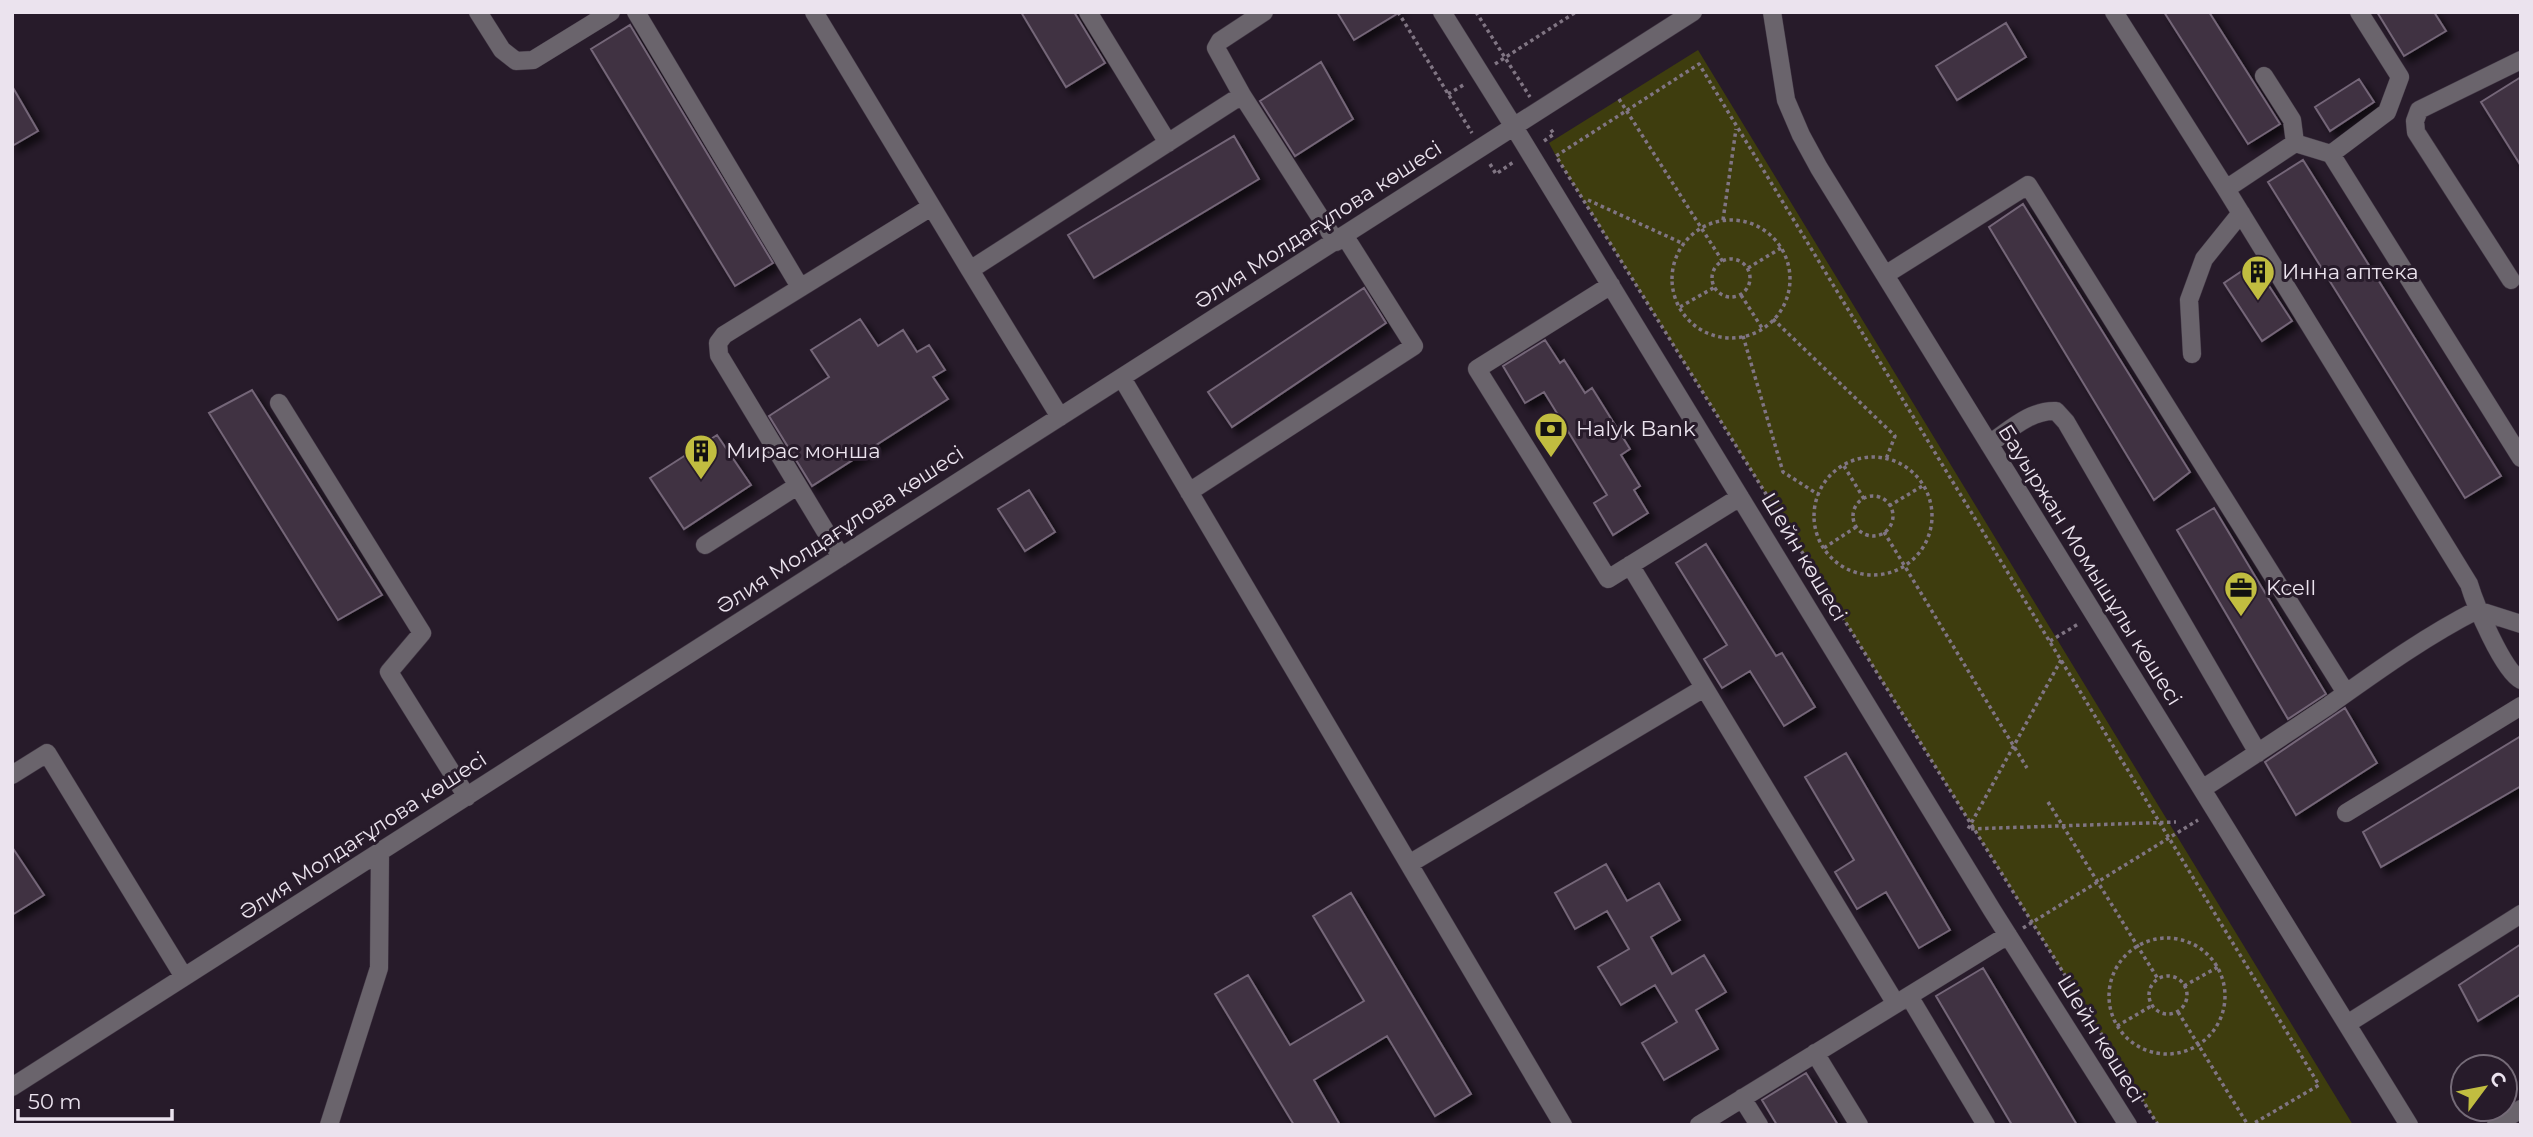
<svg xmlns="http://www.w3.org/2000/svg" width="2533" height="1137" font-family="Montserrat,sans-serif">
<defs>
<filter id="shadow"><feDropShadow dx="6" dy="6" stdDeviation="3.5" flood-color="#0009"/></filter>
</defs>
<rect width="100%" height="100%" fill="#271b2a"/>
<!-- green -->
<path fill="#3e3d0e" d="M1698,50l655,1075h-195l-602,-969 -7,-13z"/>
<!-- building -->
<path fill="#3f3242" stroke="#746678" stroke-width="2" filter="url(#shadow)" d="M1021,12h53l31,51 -39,24z
M1337,12h63l-46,28z
M2164,12h45l71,112 -32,20z
M2377,12h57l12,19 -42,25z
M2006,23l20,34 -69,43 -21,-34z
M630,25l143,238 -38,23 -144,-237z
M1321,62l32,57 -58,37 -35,-55z
M2521,77v89l-40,-64z
M2359,79l15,23 -44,29 -15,-24z
M12,86l26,45 -26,15z
M1234,136l25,43 -165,99 -26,-43z
M2303,160l198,316 -36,22 -197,-316z
M2023,204l167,268 -36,28 -165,-273z
M2254,263l38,58 -30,20 -38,-58z
M1364,288l22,35 -154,104 -24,-35z
M860,319l18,27 25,-16 14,22 12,-7 16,25 -12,7 15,22 -136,87 -43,-70 60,-39 -18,-27z
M1545,340l15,23 4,-3 21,33 7,-5 38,61 -9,6 19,31 -6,4 14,23 -35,22 -19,-32 13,-8 -63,-103 -19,11 -22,-37z
M252,390l130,205 -44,25 -129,-207z
M717,435l34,50 -67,44 -34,-51z
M1029,490l26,42 -30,19 -27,-42z
M2214,508l112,186 -38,25 -111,-189z
M1706,544l70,112 6,-3 33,54 -31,19 -34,-55 -28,17 -18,-29 23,-14 -51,-82z
M2345,708l32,55 -81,52 -31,-53z
M2521,736v50l-140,81 -18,-35z
M1846,753l104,177 -31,18 -33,-56 -29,17 -22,-37 19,-12 -49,-83z
M12,847l32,48 -32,20z
M1606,864l21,37 32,-18 21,37 -29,17 21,37 32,-19 22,37 -30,18 22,39 -54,31 -22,-37 35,-21 -22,-37 -34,20 -23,-38 31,-18 -22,-38 -32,18 -20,-36z
M1351,893l120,201 -36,22 -48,-80 -73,44 26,45h-46l-79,-131 33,-19 42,70 74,-44 -51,-85z
M2521,944v50l-43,27 -19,-36z
M1983,968l94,157h-65l-76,-129z
M1806,1073l32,52h-61l-15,-25z"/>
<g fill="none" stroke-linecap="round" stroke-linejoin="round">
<!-- minor casing -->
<g stroke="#423745" stroke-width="19">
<path id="minor" d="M478,12l24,38 14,11 17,-1 78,-48
M636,12l164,275
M814,12l156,258 272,-175
M1088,12l80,131
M1264,12l-44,29 -4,7 26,47 94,147
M1442,12l72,115 478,783 136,215
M1772,12l14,88 15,35 18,33 590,957
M2114,12l112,177 243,395c6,20 34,87 52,96
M2264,76l28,44 3,23
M2331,154l56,-42 13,-35 -41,-65
M2226,189l69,-46 36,11 190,304
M970,270l90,147
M1885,275l143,-90 318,508
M2511,280l-95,-148 -1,-11 4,-11 102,-50
M1611,285l-134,84 131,210 132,-82
M2192,354l-3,-54 15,-41 37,-46
M1122,378l441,747
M279,403l143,230 -33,39 78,125
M1989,444c21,-14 41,-34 67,-33l10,11 192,331
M1189,492l225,-146 -70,-111
M705,545l92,-59
M841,557l-122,-202 -1,-12 6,-8 207,-128
M1630,565l266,439
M12,775l35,-22 137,224
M2202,789c42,-27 84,-55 126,-83 48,-34 96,-69 149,-96l44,14
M2346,813l175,-107
M1409,864l295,-176
M1909,996l77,129
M2347,1024l174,-110
M1815,1053l44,72
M12,1087l1681,-1075
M1742,1098l17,27
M329,1125l50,-157 1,-116
M1699,1125l309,-190
M2496,1125l25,-16"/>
</g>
<!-- path -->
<path stroke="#807583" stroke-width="3.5" stroke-dasharray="3.5 3.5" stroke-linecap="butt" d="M1398,12l74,121
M1476,12l54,85
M1495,64l81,-52
M1448,94l17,-10
M1619,99l104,163
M1544,141l10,-7 -5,-7
M1490,164l6,10 19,-13
M1588,200l96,44
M1723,220l13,-91
M1672 279a59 59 0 1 1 118 0a59 59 0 1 1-118 0Z
M1712 278a19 19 0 1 1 38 0a19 19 0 1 1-38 0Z
M1748,268l33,-20
M1741,295l21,33
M1680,307l35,-20
M1773,319l122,117 -9,23
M1743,336l40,136 36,23
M1814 516a59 59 0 1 1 118 0a59 59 0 1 1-118 0Z
M1844,466l20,33
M1853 516a20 20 0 1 1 40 0a20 20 0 1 1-40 0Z
M1889,506l35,-21
M1884,532l143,236
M1824,548l32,-21
M2050,641l30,-18
M2061,660l-93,169 208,-7
M2048,802l110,177
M2023,928l175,-108
M2109 996a58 58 0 1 1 116 0a58 58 0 1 1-116 0Z
M2149 995a19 19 0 1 1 38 0a19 19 0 1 1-38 0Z
M2184,986l34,-19
M2178,1012l70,113
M2117,1026l36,-21
M2158,1125l-602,-969 143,-92 620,1021 -68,40"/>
<!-- minor -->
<use href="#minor" stroke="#6a646c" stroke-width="18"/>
</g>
<!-- icons -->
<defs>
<g id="building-pin" transform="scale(1.75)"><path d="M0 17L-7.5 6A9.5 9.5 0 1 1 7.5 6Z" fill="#c1bd40" stroke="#271b2a"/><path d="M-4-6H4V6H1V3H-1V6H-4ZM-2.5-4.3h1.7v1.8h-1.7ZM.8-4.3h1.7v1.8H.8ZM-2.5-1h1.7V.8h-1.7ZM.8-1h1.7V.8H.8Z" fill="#111"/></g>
<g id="bank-pin" transform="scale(1.75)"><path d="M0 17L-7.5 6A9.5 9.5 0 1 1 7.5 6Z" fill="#c1bd40" stroke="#271b2a"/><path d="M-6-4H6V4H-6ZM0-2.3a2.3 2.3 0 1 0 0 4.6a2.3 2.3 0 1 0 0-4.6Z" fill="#111"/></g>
<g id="office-pin" transform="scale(1.75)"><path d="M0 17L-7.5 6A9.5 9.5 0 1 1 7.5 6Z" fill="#c1bd40" stroke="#271b2a"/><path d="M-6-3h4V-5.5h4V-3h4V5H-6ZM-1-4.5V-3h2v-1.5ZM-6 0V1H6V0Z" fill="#111"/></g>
</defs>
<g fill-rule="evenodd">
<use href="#building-pin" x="2258" y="272"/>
<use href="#bank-pin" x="1551" y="429"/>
<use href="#building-pin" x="701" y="451"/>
<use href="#office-pin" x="2241" y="588"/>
</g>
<g text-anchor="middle" stroke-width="6" stroke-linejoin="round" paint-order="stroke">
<!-- street labels -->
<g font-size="21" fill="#ebe3ee" stroke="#271b2a">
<text transform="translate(1318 225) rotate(-33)" y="7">Әлия Молдағұлова көшесі</text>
<text transform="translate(840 530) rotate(-33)" y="7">Әлия Молдағұлова көшесі</text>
<text transform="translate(1804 557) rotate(59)" y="7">Шейн көшесі</text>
<text transform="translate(2090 565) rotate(58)" y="7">Бауыржан Момышұлы көшесі</text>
<text transform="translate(363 836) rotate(-33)" y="7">Әлия Молдағұлова көшесі</text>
<text transform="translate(2101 1039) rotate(58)" y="7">Шейн көшесі</text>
</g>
<!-- poi labels -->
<g font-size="21" fill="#ebe3ee" stroke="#271b2a" text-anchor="start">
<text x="2282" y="279">Инна аптека</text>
<text x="1576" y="436">Halyk Bank</text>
<text x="726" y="458">Мирас монша</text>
<text x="2266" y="595">Kcell</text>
</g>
</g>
<!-- border -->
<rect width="2533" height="1137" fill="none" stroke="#ebe3ee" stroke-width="28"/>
<!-- north arrow -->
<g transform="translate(2484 1088) rotate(58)"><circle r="33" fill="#271b2a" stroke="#756b78" stroke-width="2"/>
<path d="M0-5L12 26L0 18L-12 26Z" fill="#c1bd40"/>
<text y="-10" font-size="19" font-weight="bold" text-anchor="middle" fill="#ebe3ee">С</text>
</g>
<!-- scale -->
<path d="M18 1109v10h154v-10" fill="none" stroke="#ebe3ee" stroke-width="3.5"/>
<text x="28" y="1109" font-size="21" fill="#ebe3ee" stroke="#271b2a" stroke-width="5" paint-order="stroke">50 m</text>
</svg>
